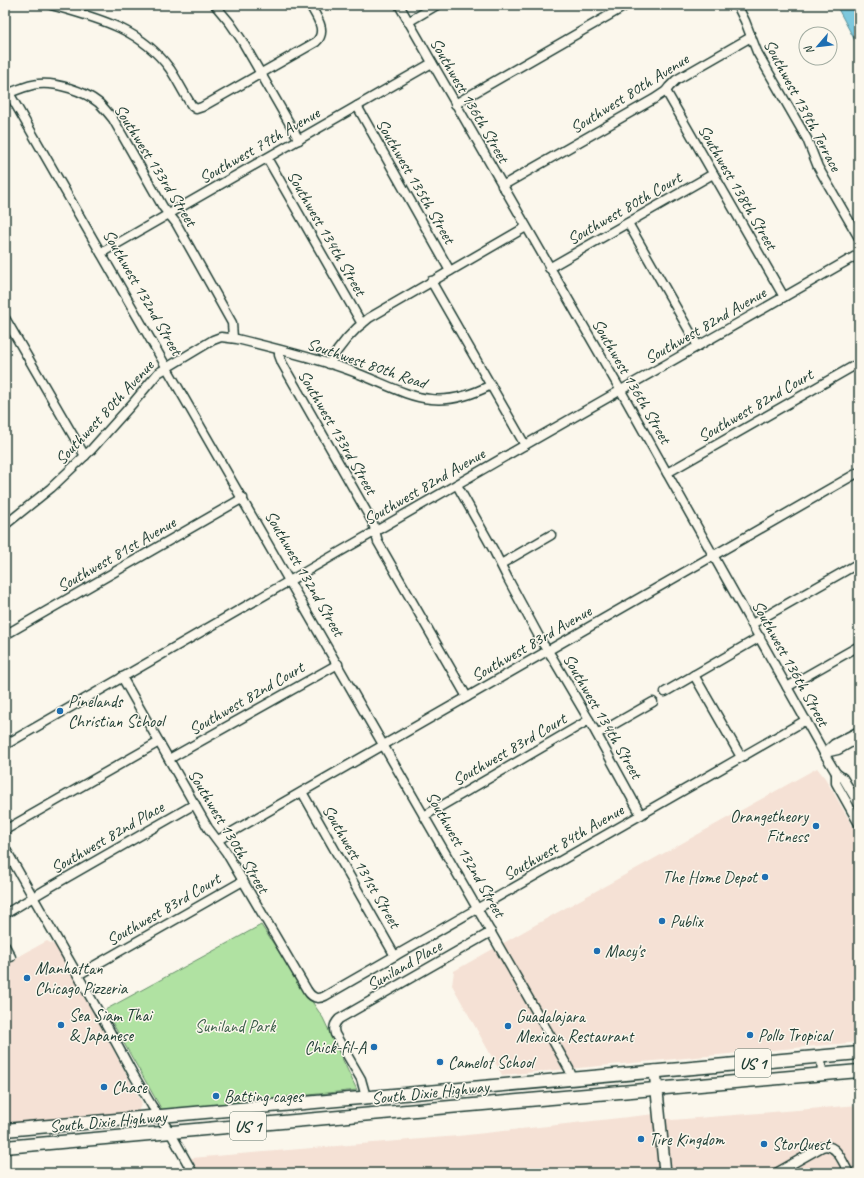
<svg xmlns="http://www.w3.org/2000/svg" width="864" height="1178" viewBox="0 0 864 1178" font-family="Caveat,sans-serif">
<style>
.built{fill:#f5e1d5}
.green{fill:#b0e2a2;stroke:#68906b}
.water{fill:#7dc8dd;stroke:#579099}
.lines{fill:none;stroke-linecap:round;stroke-linejoin:round}
.minor-casing{stroke:#1f3d34;stroke-width:11}
.major-casing{stroke:#1f3d34;stroke-width:14}
.highway-casing{stroke:#1f3d34;stroke-width:15}
.minor{stroke:#fbf7ec;stroke-width:8}
.major{stroke:#fbf7ec;stroke-width:11}
.highway{stroke:#fbf7ec;stroke-width:12}
.poi-dot{fill:#1f6fb2;stroke:#fbf7ec;stroke-width:1.5}
.labels{text-anchor:middle;stroke-width:3;stroke-linejoin:round;paint-order:stroke}
.shield{fill:#fbf7ec;stroke:#61756b;stroke-width:1}
.shield-label{font-size:16px;font-weight:bold;fill:#1f3d34}
.street-label{font-size:17px;fill:#1f3d34;stroke:#fbf7ec}
.poi-label{font-size:17px;fill:#1f3d34;stroke:#fbf7ec;text-anchor:start}
.park-label{font-size:17px;fill:#3c5e4a;stroke:#fbf7ec}
</style>
<rect width="100%" height="100%" fill="#fbf7ec"/>
<filter id="ink" filterUnits="userSpaceOnUse"><feTurbulence type="fractalNoise" baseFrequency=".025" numOctaves="2"/><feDisplacementMap in="SourceGraphic" scale="8" xChannelSelector="R" yChannelSelector="G"/><feConvolveMatrix kernelMatrix="1 2 1 2 8 2 1 2 1" color-interpolation-filters="sRGB"/></filter>
<g filter="url(#ink)">
<!-- built -->
<g class="built">
<path d="M817 768 825 778 859 837V1042L502 1075 452 985 454 971 551 916Z"/>
<path d="M47 941 56 946 84 995 142 1103 137 1113 5 1126V964Z"/>
<path d="M859 1105V1173H199L191 1158 458 1136 655 1114 672 1120Z"/>
</g>
<!-- green -->
<path class="green" d="M261 925 323 1018 357 1090 162 1110 105 1010Z"/>
<!-- water -->
<path class="water" d="M836 5H851L859 19V48Z"/>
<g class="lines">
<defs>
<g id="minor">
<path d="M51 5C97 18 140 28 170 69 178 81 184 94 192 106L196 109 202 107 316 42C328 31 316 16 310 5"/>
<path d="M215 5 230 23 241 39 299 140"/>
<path d="M399 5 621 391 824 753 836 773 843 778 859 805"/>
<path d="M737 5 745 21 757 52 807 139 818 167 859 238"/>
<path d="M408 22 437 5"/>
<path d="M5 86 548 1032 569 1069 573 1079"/>
<path d="M666 91 784 297"/>
<path d="M5 94C16 91 27 85 38 84 57 82 84 91 99 103 104 108 109 114 113 119L163 207 176 223 232 323 233 338"/>
<path d="M455 104 627 5"/>
<path d="M357 106 450 271"/>
<path d="M267 158 362 324"/>
<path d="M502 186 654 99 666 91 669 87 676 80 751 37"/>
<path d="M628 223 698 346"/>
<path d="M101 253 432 63"/>
<path d="M549 268 713 174"/>
<path d="M431 281 525 445"/>
<path d="M5 318 85 456"/>
<path d="M279 350V355L282 363 373 523 378 542 467 697"/>
<path d="M329 364C339 346 353 330 369 318L526 227"/>
<path d="M667 473 859 363"/>
<path d="M457 485 494 551 508 579 543 644 552 657 589 720 641 815"/>
<path d="M5 525 51 488 91 450 133 403 158 373 213 340 221 337 237 339C274 348 311 357 346 369 403 389 429 417 491 385"/>
<path d="M501 564 551 535"/>
<path d="M752 624 859 563"/>
<path d="M5 635 243 498"/>
<path d="M694 675 741 757"/>
<path d="M122 677 208 828 226 852 307 990C312 998 317 1000 325 996L806 720"/>
<path d="M787 687 859 646"/>
<path d="M665 692 760 637"/>
<path d="M597 734 653 702"/>
<path d="M5 745 525 445 859 254"/>
<path d="M824 753 834 744 859 731"/>
<path d="M825 753 838 750 859 738"/>
<path d="M169 759 338 664"/>
<path d="M836 773V783L859 824"/>
<path d="M302 792 395 956"/>
<path d="M424 816 589 720"/>
<path d="M5 830 159 742"/>
<path d="M218 840 859 472"/>
<path d="M5 848 108 1028 133 1074 152 1106 170 1132 193 1173"/>
<path d="M5 914 45 890 195 804"/>
<path d="M5 946 11 957"/>
<path d="M78 975 243 881"/>
<path d="M821 1057 822 1074"/>
<path d="M366 1097 361 1079 335 1034C333 1028 334 1024 339 1019L491 932"/>
<path d="M776 1173 822 1147C836 1142 843 1163 849 1173"/>
</g>
<path id="major" d="M655 1071 665 1173"/>
<g id="highway">
<path d="M5 1130 859 1053"/>
<path d="M5 1147C290 1122 574 1095 859 1071"/>
</g>
</defs>
<!-- minor casing -->
<use href="#minor" class="minor-casing"/>
<!-- major casing -->
<use href="#major" class="major-casing"/>
<!-- highway casing -->
<use href="#highway" class="highway-casing"/>
<!-- minor -->
<use href="#minor" class="minor"/>
<!-- major -->
<use href="#major" class="major"/>
<!-- highway -->
<use href="#highway" class="highway"/>
</g>
</g>
<!-- markers -->
<g class="poi-dot">
<circle cx="60" cy="711" r="4"/>
<circle cx="816" cy="826" r="4"/>
<circle cx="765" cy="877" r="4"/>
<circle cx="662" cy="921" r="4"/>
<circle cx="597" cy="951" r="4"/>
<circle cx="27" cy="978" r="4"/>
<circle cx="61" cy="1025" r="4"/>
<circle cx="508" cy="1026" r="4"/>
<circle cx="750" cy="1035" r="4"/>
<circle cx="374" cy="1047" r="4"/>
<circle cx="440" cy="1062" r="4"/>
<circle cx="104" cy="1087" r="4"/>
<circle cx="216" cy="1096" r="4"/>
<circle cx="641" cy="1139" r="4"/>
<circle cx="764" cy="1144" r="4"/>
</g>
<g class="labels">
<!-- shield labels -->
<g class="shield">
<rect x="735" y="1049" width="36" height="28" rx="3"/>
<rect x="230" y="1112" width="36" height="28" rx="3"/>
</g>
<g class="shield-label">
<text x="753" y="1069">US 1</text>
<text x="248" y="1132">US 1</text>
</g>
<!-- street labels -->
<g class="street-label">
<text transform="translate(629 93) rotate(-32)" y="6">Southwest 80th Avenue</text>
<text transform="translate(470 100) rotate(60)" y="6">Southwest 136th Street</text>
<text transform="translate(803 105) rotate(62)" y="6">Southwest 139th Terrace</text>
<text transform="translate(259 145) rotate(-30)" y="6">Southwest 79th Avenue</text>
<text transform="translate(156 165) rotate(58)" y="6">Southwest 133rd Street</text>
<text transform="translate(416 181) rotate(60)" y="6">Southwest 135th Street</text>
<text transform="translate(738 187) rotate(60)" y="6">Southwest 138th Street</text>
<text transform="translate(624 208) rotate(-30)" y="6">Southwest 80th Court</text>
<text transform="translate(327 233) rotate(60)" y="6">Southwest 134th Street</text>
<text transform="translate(143 292) rotate(60)" y="6">Southwest 132nd Street</text>
<text transform="translate(705 325) rotate(-30)" y="6">Southwest 82nd Avenue</text>
<text transform="translate(367 363) rotate(19)" y="6">Southwest 80th Road</text>
<text transform="translate(632 381) rotate(60)" y="6">Southwest 136th Street</text>
<text transform="translate(755 405) rotate(-30)" y="6">Southwest 82nd Court</text>
<text transform="translate(104 412) rotate(-47)" y="6">Southwest 80th Avenue</text>
<text transform="translate(338 432) rotate(60)" y="6">Southwest 133rd Street</text>
<text transform="translate(424 486) rotate(-30)" y="6">Southwest 82nd Avenue</text>
<text transform="translate(116 554) rotate(-30)" y="6">Southwest 81st Avenue</text>
<text transform="translate(305 573) rotate(60)" y="6">Southwest 132nd Street</text>
<text transform="translate(531 643) rotate(-30)" y="6">Southwest 83rd Avenue</text>
<text transform="translate(791 663) rotate(61)" y="6">Southwest 136th Street</text>
<text transform="translate(246 698) rotate(-30)" y="6">Southwest 82nd Court</text>
<text transform="translate(603 716) rotate(60)" y="6">Southwest 134th Street</text>
<text transform="translate(509 749) rotate(-30)" y="6">Southwest 83rd Court</text>
<text transform="translate(229 831) rotate(59)" y="6">Southwest 130th Street</text>
<text transform="translate(107 837) rotate(-30)" y="6">Southwest 82nd Place</text>
<text transform="translate(563 842) rotate(-30)" y="6">Southwest 84th Avenue</text>
<text transform="translate(466 854) rotate(60)" y="6">Southwest 132nd Street</text>
<text transform="translate(362 866) rotate(60)" y="6">Southwest 131st Street</text>
<text transform="translate(163 909) rotate(-30)" y="6">Southwest 83rd Court</text>
<text transform="translate(404 965) rotate(-30)" y="6">Suniland Place</text>
<text transform="translate(430 1092) rotate(-6)" y="6">South Dixie Highway</text>
<text transform="translate(108 1121) rotate(-5)" y="6">South Dixie Highway</text>
</g>
<!-- poi labels -->
<g class="poi-label">
<text x="68" y="707">Pinelands<tspan x="68" dy="20">Christian School</tspan></text>
<text x="808" y="822" text-anchor="end">Orangetheory<tspan x="808" dy="20">Fitness</tspan></text>
<text x="757" y="883" text-anchor="end">The Home Depot</text>
<text x="670" y="927">Publix</text>
<text x="605" y="957">Macy's</text>
<text x="35" y="974">Manhattan<tspan x="35" dy="20">Chicago Pizzeria</tspan></text>
<text x="69" y="1021">Sea Siam Thai<tspan x="69" dy="20">&amp; Japanese</tspan></text>
<text x="516" y="1022">Guadalajara<tspan x="516" dy="20">Mexican Restaurant</tspan></text>
<text x="758" y="1041">Pollo Tropical</text>
<text x="366" y="1053" text-anchor="end">Chick-fil-A</text>
<text x="448" y="1068">Camelot School</text>
<text x="112" y="1093">Chase</text>
<text x="224" y="1102">Batting cages</text>
<text x="649" y="1145">Tire Kingdom</text>
<text x="772" y="1150">StorQuest</text>
</g>
<!-- park labels -->
<g class="park-label">
<text x="235" y="1032">Suniland Park</text>
</g>
</g>
<!-- margin -->
<rect width="864" height="1178" fill="none" stroke="#fbf7ec" stroke-width="20"/>
<rect x="10" y="10" width="844" height="1158" fill="none" stroke="#1f3d34" stroke-width="1.5" filter="url(#ink)"/>
<!-- north arrow -->
<g transform="translate(818 46) rotate(242)"><circle r="19" fill="#fbf7ec" stroke="#a3ada2"/>
<path d="M0-3L7 15L0 10L-7 15Z" fill="#1f6fb2"/>
<text y="-6" font-size="11" font-weight="bold" text-anchor="middle" fill="#1f3d34">N</text>
</g>
</svg>
